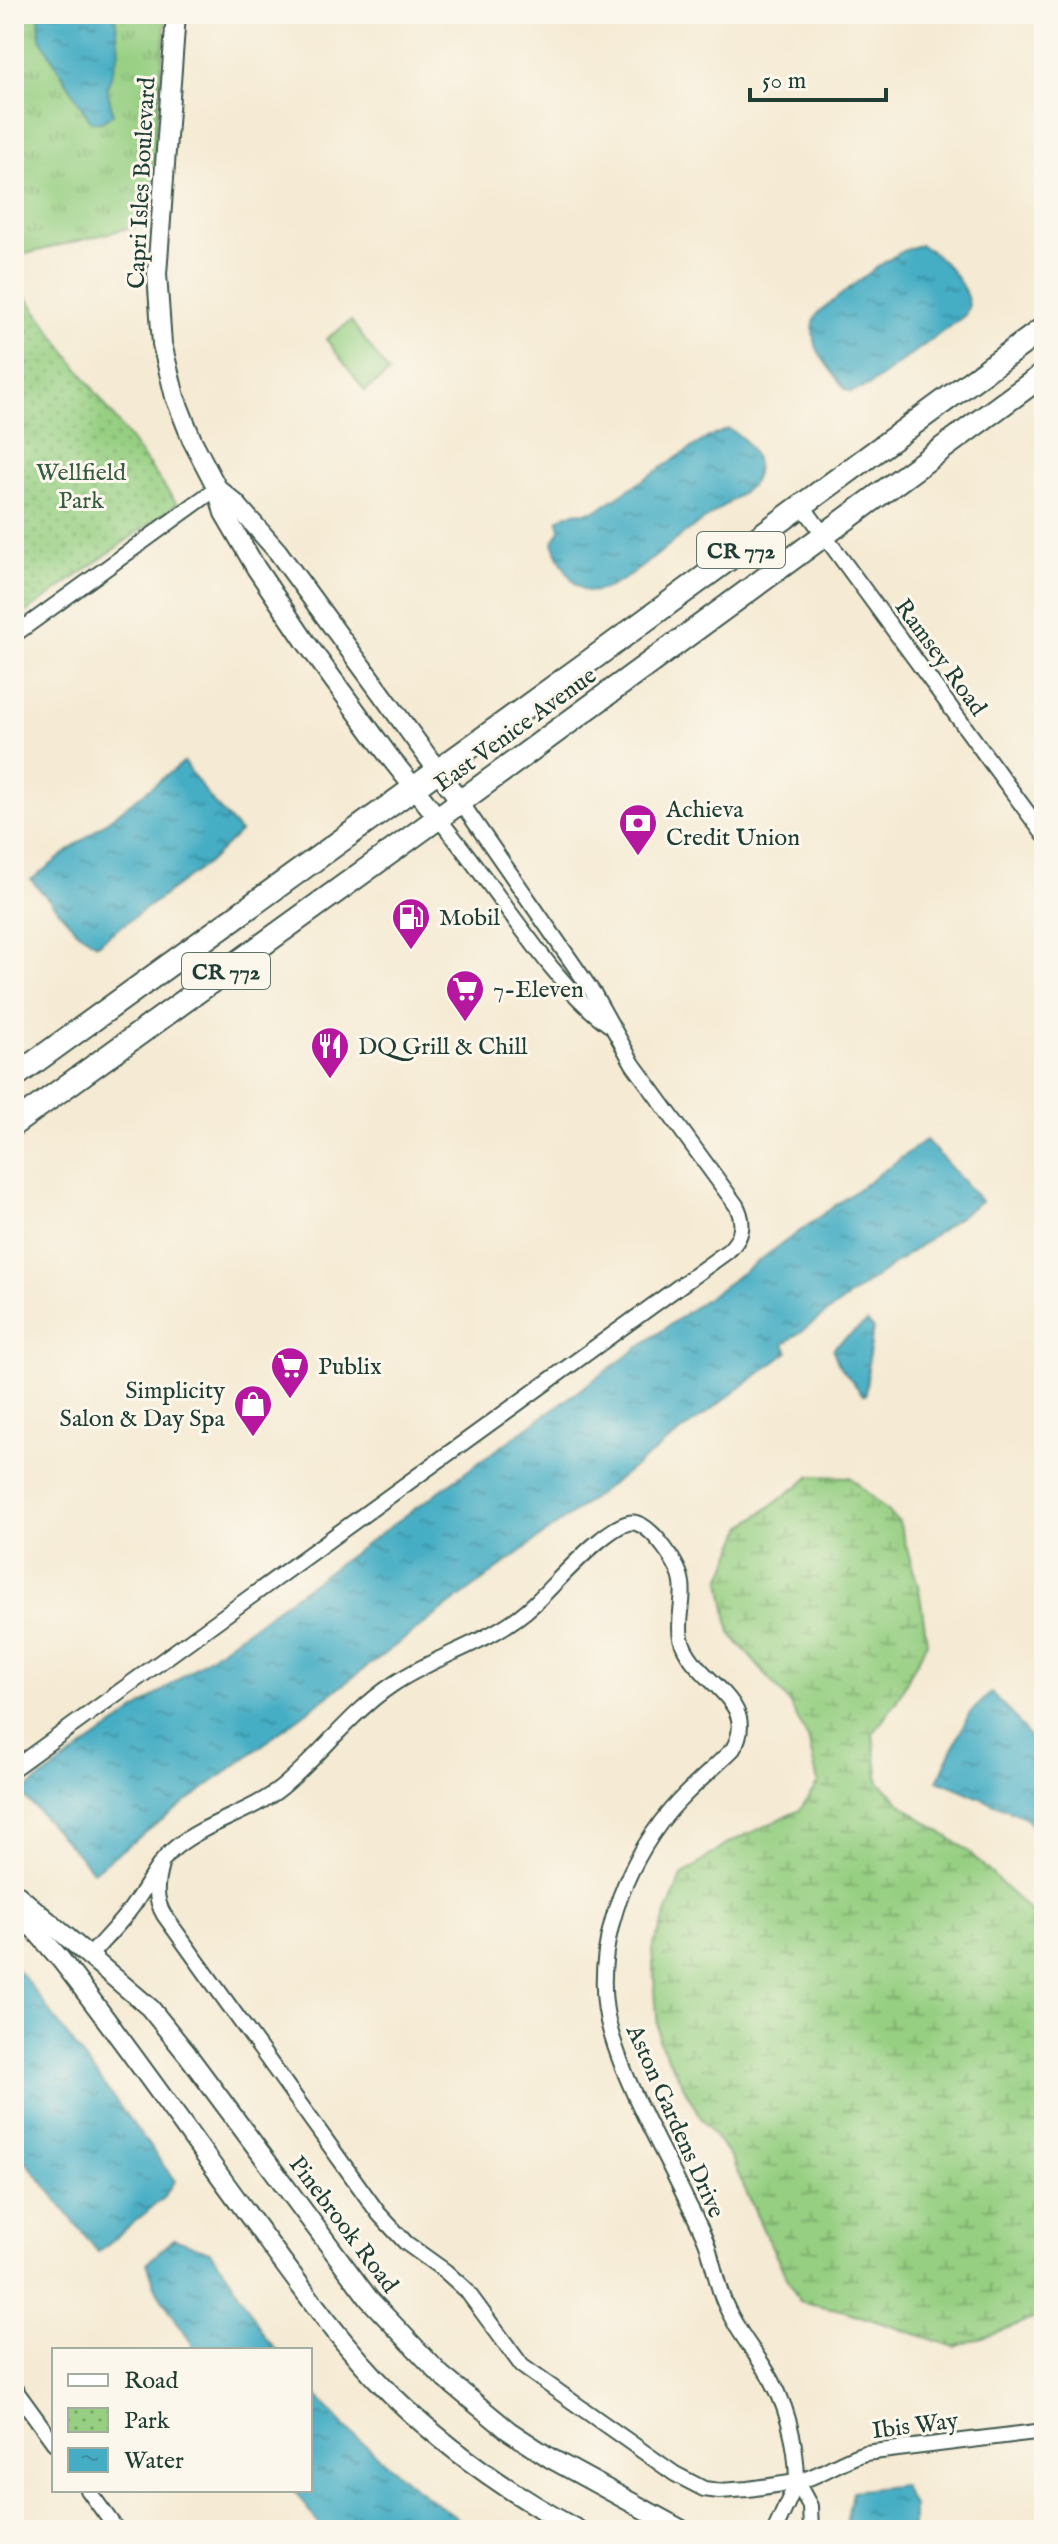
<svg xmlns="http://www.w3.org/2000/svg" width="1058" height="2544" viewBox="0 0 1058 2544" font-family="'IM FELL English',serif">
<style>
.grass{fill:url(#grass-tufts);stroke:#5a865b;stroke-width:2}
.wetland{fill:url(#wetland-marsh);stroke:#5a865b;stroke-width:2}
.park{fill:url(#park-dots);stroke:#5a865b;stroke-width:2}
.pitch{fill:#96cf82;stroke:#5a865b;stroke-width:2}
.water{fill:url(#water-ripples);stroke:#32757c;stroke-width:2}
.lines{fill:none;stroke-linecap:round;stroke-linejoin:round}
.minor-casing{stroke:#3f574c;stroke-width:18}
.tertiary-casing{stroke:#3f574c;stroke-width:22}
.primary-casing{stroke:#3f574c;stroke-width:26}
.minor{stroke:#fff;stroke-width:14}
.tertiary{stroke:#fff;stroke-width:18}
.primary{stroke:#fff;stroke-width:22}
.labels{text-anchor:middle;stroke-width:6;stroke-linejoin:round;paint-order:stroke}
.shield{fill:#fbf7ec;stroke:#61756b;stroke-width:2}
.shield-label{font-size:22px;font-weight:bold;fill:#1f3d34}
.street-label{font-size:24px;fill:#1f3d34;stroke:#fbf7ec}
.park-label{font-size:24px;fill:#375a44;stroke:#fbf7ec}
.poi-label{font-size:24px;fill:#1f3d34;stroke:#fbf7ec;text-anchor:start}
</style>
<defs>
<pattern id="grass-tufts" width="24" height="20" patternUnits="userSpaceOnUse" patternTransform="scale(2)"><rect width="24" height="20" fill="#96cf82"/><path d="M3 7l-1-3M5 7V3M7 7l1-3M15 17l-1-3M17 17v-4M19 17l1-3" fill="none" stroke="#7aa96b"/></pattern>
<pattern id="wetland-marsh" width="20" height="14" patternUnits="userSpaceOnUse" patternTransform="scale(2)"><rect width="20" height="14" fill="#96cf82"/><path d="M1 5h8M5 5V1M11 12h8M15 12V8" fill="none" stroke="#7aa96b"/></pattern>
<pattern id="park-dots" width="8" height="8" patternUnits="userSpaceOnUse" patternTransform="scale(2)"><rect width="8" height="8" fill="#96cf82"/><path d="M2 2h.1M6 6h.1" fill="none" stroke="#7aa96b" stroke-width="1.8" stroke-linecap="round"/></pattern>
<pattern id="water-ripples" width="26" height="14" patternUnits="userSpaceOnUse" patternTransform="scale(2)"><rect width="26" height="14" fill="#44adc4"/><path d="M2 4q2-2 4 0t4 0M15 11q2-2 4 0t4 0" fill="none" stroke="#388ea0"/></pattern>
</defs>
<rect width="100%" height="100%" fill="#fbf7ec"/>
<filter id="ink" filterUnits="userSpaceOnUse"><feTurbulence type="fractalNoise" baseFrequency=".0125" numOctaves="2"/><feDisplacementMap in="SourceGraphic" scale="16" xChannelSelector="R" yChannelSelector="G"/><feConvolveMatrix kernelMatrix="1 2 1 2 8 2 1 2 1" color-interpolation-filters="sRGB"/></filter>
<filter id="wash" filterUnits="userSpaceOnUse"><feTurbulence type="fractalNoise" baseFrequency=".006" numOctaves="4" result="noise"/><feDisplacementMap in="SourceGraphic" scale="32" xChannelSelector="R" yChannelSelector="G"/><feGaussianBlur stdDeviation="1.8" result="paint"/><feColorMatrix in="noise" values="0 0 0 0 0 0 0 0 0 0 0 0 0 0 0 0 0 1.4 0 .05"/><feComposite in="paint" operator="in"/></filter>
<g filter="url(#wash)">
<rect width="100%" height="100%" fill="#f5ead3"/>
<!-- grass -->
<path class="grass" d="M14 14H166L149 223 14 257Z"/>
<!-- wetland -->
<path class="wetland" d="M811 1476 850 1477 899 1522 919 1589 927 1642 896 1702 873 1734 879 1782 905 1807 967 1850 1044 1925V2312L1033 2319 955 2347 845 2311 799 2301 766 2236 731 2158 699 2115 659 2041 652 1950 681 1877 726 1844 800 1810 818 1783 808 1738 788 1701 730 1633 721 1580 743 1527Z"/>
<!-- park -->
<path class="park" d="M14 280 177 504 14 621Z"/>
<!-- pitch -->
<path class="pitch" d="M351 321 389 373 365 391 326 339Z"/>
<!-- water -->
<g class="water">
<path d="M39 14H115L119 52 107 88 113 114 102 122H91L40 38Z"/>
<path d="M920 245C941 255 965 282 969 305L965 315 867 387 851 392 845 389C829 367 802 341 818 313 843 294 891 251 920 245Z"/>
<path d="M728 429C749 438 765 465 751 485 729 504 704 519 681 536 662 550 612 597 587 591 572 587 557 556 553 542L560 530 558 520C567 510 584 514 597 510L707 438Z"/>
<path d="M184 762 212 801 240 832 208 863 97 944 78 932 31 880Z"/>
<path d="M926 1140 981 1201 784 1344 788 1352 98 1868 93 1871 21 1793Z"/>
<path d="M867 1322 873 1328 869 1355 866 1395H863L838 1363 833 1350 835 1346Z"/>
<path d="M991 1693 1015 1717 1044 1760V1840L1025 1817 938 1780 969 1714Z"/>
<path d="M14 1967 24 1977 175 2181 162 2199 98 2252 14 2146Z"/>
<path d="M174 2239 210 2252 231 2280 267 2340 276 2350H196L157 2291 147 2263Z"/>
<path d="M310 2388 347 2429 409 2483 473 2530H323L294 2490H310Z"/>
<path d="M902 2485 913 2506V2530H845L852 2491Z"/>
</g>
</g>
<g filter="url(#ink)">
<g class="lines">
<defs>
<g id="minor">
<path d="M802 505 1044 835"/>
<path d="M14 635 217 488"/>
<path d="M438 818C478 866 512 918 551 967 569 988 585 1008 608 1024"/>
<path d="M14 1768 728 1251C743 1237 745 1222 736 1205L633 1064 594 994 460 801"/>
<path d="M89 1957C102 1941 117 1927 129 1911 145 1891 156 1863 176 1847 207 1822 250 1813 281 1788 320 1756 350 1713 392 1685 437 1654 494 1642 534 1604 553 1587 613 1516 636 1523 654 1528 680 1566 682 1583 685 1601 677 1620 681 1638 691 1681 762 1699 733 1749 709 1773 681 1795 661 1822 618 1880 590 1962 611 2033 627 2088 658 2141 683 2193 691 2210 702 2229 708 2247 715 2271 719 2295 731 2316 740 2334 753 2350 764 2367 786 2400 797 2442 797 2482L748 2489 719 2491 704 2489 675 2474 522 2366 466 2290 445 2271 406 2243 379 2214 164 1915C154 1898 156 1883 161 1865"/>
<path d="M14 2388 54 2443"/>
<path d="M797 2482C821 2476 840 2460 865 2453L1044 2431"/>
<path d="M797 2482 810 2506 811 2530"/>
<path d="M88 2490 117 2530"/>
<path d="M775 2530 797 2482"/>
</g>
<g id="tertiary">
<path d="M176 14 157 274 162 344 175 397 192 440 217 488 224 513 256 568 305 641 388 755 438 818"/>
<path d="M217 488 236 504 278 552 460 801"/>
<path d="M14 1892 150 2008 187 2054 369 2299 441 2375 509 2431 550 2458 682 2530"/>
<path d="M14 1912 36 1931 61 1960C127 2045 188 2133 252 2220 296 2280 339 2342 392 2395 447 2449 511 2494 578 2530"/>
</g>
<g id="primary">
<path d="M14 1077 591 660 1044 328"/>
<path d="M14 1124 438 818 1044 374"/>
</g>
</defs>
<!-- minor casing -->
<use href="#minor" class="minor-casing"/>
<!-- tertiary casing -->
<use href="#tertiary" class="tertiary-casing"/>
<!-- primary casing -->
<use href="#primary" class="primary-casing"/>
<!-- minor -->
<use href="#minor" class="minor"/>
<!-- tertiary -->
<use href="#tertiary" class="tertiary"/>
<!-- primary -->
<use href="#primary" class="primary"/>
</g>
</g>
<!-- icons -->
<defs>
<symbol id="bank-pin" viewBox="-11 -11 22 30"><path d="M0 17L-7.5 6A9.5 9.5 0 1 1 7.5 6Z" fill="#b5179e" stroke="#fbf7ec"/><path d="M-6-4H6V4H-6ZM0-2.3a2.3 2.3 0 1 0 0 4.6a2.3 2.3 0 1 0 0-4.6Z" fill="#fff"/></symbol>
<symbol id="fuel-pin" viewBox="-11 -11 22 30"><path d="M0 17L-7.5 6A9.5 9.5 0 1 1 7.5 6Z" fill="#b5179e" stroke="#fbf7ec"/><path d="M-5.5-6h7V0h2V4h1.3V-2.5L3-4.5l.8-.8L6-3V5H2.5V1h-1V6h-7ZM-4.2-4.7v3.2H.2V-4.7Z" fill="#fff"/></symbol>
<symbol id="supermarket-pin" viewBox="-11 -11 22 30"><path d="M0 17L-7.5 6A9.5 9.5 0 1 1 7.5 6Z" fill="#b5179e" stroke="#fbf7ec"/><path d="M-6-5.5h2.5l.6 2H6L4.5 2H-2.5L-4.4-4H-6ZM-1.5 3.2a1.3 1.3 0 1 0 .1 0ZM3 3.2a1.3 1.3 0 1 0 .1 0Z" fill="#fff"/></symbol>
<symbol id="restaurant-pin" viewBox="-11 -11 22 30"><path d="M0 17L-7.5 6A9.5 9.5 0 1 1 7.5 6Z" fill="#b5179e" stroke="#fbf7ec"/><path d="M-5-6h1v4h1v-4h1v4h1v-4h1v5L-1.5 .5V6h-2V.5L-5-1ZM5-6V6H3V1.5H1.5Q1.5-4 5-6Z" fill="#fff"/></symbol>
<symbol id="shop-pin" viewBox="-11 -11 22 30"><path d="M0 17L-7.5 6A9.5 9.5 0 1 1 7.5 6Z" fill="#b5179e" stroke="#fbf7ec"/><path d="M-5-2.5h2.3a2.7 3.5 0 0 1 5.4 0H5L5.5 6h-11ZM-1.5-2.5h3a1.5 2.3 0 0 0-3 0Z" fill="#fff"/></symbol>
</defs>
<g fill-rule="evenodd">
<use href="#bank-pin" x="616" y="801" width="44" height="60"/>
<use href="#fuel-pin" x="389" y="895" width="44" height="60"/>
<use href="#supermarket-pin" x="443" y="967" width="44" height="60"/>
<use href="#restaurant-pin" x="308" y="1024" width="44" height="60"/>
<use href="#supermarket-pin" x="268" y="1344" width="44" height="60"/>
<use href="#shop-pin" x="231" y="1382" width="44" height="60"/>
</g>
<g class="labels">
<!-- shield labels -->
<g class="shield">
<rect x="697" y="532" width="88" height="36" rx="6"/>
<rect x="182" y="953" width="88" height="36" rx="6"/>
</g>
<g class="shield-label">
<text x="741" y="558">CR 772</text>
<text x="226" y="979">CR 772</text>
</g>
<!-- street labels -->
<g class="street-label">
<text transform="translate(141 183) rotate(-87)" y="8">Capri Isles Boulevard</text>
<text transform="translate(941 657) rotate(54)" y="8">Ramsey Road</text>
<text transform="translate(515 729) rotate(-36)" y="8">East Venice Avenue</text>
<text transform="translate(676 2121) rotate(66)" y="8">Aston Gardens Drive</text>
<text transform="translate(344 2224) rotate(53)" y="8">Pinebrook Road</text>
<text transform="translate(915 2425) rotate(-7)" y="8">Ibis Way</text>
</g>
<!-- park labels -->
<g class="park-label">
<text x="81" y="480">Wellfield<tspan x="81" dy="28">Park</tspan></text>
</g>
<!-- poi labels -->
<g class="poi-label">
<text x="666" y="817">Achieva<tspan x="666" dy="28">Credit Union</tspan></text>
<text x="439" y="925">Mobil</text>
<text x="493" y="997">7-Eleven</text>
<text x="358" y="1054">DQ Grill &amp; Chill</text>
<text x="318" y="1374">Publix</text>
<text x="225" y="1398" text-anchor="end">Simplicity<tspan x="225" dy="28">Salon &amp; Day Spa</tspan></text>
</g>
</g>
<!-- margin -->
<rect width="1058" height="2544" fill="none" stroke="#fbf7ec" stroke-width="48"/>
<!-- legend -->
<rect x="52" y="2348" width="260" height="144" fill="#fbf7ec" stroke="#a3ada2" stroke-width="2"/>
<rect x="68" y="2374" width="40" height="12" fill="#ffffff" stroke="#a3ada2" stroke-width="2"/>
<text x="124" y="2388" font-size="24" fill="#1f3d34">Road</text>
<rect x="68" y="2408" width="40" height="24" fill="url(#park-dots)" stroke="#a3ada2" stroke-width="2"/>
<text x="124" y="2428" font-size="24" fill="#1f3d34">Park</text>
<rect x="68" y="2448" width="40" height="24" fill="url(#water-ripples)" stroke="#a3ada2" stroke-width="2"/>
<text x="124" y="2468" font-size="24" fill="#1f3d34">Water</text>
<!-- scale -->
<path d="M750 88v12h136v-12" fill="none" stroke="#1f3d34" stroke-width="4"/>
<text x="762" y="88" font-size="24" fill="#1f3d34" stroke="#fbf7ec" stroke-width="6" paint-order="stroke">50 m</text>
</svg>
